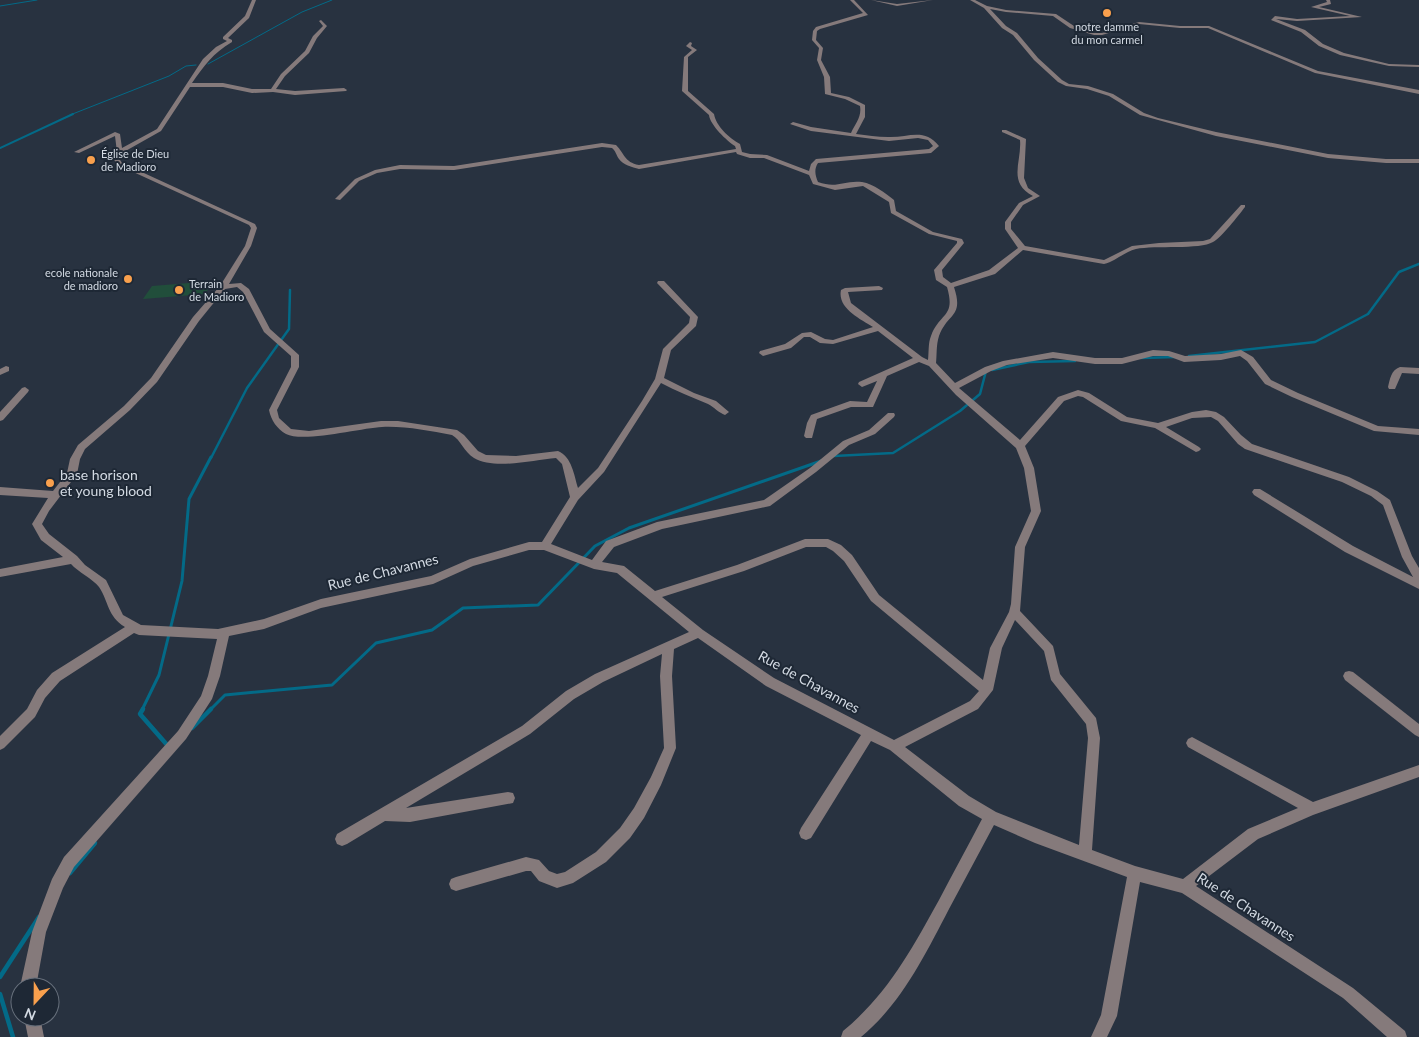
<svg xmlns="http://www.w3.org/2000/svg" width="1419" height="1037" viewBox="0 0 1419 1037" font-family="Lato,sans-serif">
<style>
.green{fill:#214e3b}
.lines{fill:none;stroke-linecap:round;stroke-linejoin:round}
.stream-far4{stroke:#036a87;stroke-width:1}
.stream-far3{stroke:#036a87;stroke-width:2}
.stream-far2{stroke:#036a87;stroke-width:2.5}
.stream-far1{stroke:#036a87;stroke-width:3}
.stream{stroke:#036a87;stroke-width:4.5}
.street{fill:#857a7b;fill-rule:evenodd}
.poi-dot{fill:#f9a04d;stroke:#1e2835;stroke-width:2}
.labels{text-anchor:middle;stroke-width:4;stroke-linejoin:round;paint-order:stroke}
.far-poi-label{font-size:11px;fill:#d3dae3;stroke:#1e2835;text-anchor:start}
.poi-label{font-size:14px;fill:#d3dae3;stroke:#1e2835;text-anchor:start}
.street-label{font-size:14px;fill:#d3dae3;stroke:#1e2835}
</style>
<rect width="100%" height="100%" fill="#283240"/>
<!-- green -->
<path class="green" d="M214 281 205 294 143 299 152 286Z"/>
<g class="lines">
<!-- stream-far4 -->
<g class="stream-far4">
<path d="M0 6 37 0"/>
<path d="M208 64 302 12 332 0"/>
<path d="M70 115 169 76 186 66 196 65"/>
</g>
<!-- stream-far3 -->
<path class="stream-far3" d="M0 148 73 114"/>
<!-- stream-far2 -->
<g class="stream-far2">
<path d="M1189 356 1315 342 1368 314 1399 272 1419 264"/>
<path d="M1141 358 1175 357"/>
<path d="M992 370 1029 362 1075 361"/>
<path d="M834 456 893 453 960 411 980 394 986 371"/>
<path d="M211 458 247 388 289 329 290 290"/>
</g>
<!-- stream-far1 -->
<g class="stream-far1">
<path d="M142 710 159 675 182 581 189 499 211 457"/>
<path d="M210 710 225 695 332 685 376 643 432 630 463 608 538 605 595 546 629 528 821 461"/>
</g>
<!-- stream -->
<g class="stream">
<path d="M143 709 140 714 168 746"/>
<path d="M192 728 211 709"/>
<path d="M70 873 95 843"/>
<path d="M0 977 39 917"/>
<path d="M0 994 13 1037"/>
</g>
<!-- street -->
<g class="street">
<path d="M252 0H256L249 18 228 38 232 40V42C213 53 204 66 192 83H223L252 89H271L281 74 305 51 313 36 323 26 319 21 321 20 327 26 317 38 309 53 285 76 276 89 295 91 344 88 347 90 346 91 295 95 273 92 252 93 223 87H190L161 131 122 153 118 157 122 163 255 224 257 228 251 246 229 284 241 283 249 289 270 329 299 355V367L277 410 279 418 291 429 309 431 381 421H398L457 430 464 435 478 451 486 455 516 456 558 451C572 457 574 475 578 488L598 468 642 401 655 379 663 349 689 323 690 317 657 283 658 281H664L698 317 696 326 671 350 664 378 694 393 716 401 729 412 725 415C719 413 714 407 708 404 692 397 676 391 661 383L604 472 578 500 551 544 592 560 606 541 657 522 764 500 810 468 843 441 869 430 888 413H894L895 415 894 417 875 434 849 445 816 472 770 506 662 529 614 547 602 562 624 566 655 591 737 565 805 539H828L841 545 852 555 879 595 983 680 990 648 1009 612 1011 604 1015 547 1031 511 1024 468 1016 448 956 395 929 366 919 362 887 376 873 407H851L817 419 812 438H806L804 436 807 423 811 415 850 401 867 402 877 381 862 387 858 384 859 382 913 358 878 331 833 344 820 343 810 337H804L791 348 763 356 759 353 760 351 785 344 802 333 811 332 825 339 833 340 873 327C860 319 837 308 841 290L845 288 879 286 883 288 882 290 848 292 851 303 922 357 928 360C929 352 928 343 931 336 940 312 956 318 947 287L936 280 934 270 957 243V241L929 234 891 213 889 202 863 186 835 190 813 184 809 175 764 158H750L737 154 736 152 639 169C632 167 623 165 619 159 616 155 616 151 612 148L602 147 454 170 400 169 377 173 359 181 340 200 335 199 355 179 375 170 400 165 454 166 602 143 616 145C625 154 624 162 639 165L736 149 735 146C727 141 710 125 709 115L682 91 684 57 692 50 686 46 690 42 692 43 691 46 697 50 688 57V91L714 114C716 126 729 138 740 144L742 152 750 154 767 155 809 171 811 164 816 159 929 149 933 146 928 140 918 138 889 141 811 131 790 124 793 122 811 127 851 133C855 124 862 117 860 106L845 99 825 94 824 77 817 60 819 48 812 40 813 31 816 27 863 13 850 0H854L868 15 820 29 817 31 816 40 823 48 821 60 830 77 831 93 849 97 865 105V117L856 134C867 135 877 137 888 137 908 138 924 127 939 146L931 153 818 163C814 169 815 175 818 182 837 189 844 180 862 182 874 184 885 193 894 200L896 211 933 232 962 239 964 243 942 270 943 277 951 283 989 270 1018 248 1005 229V222L1019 203 1033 196C1007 182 1022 162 1020 140L1002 132V130H1006L1026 139 1024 178 1028 188 1040 196 1023 205 1011 222V229L1025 246 1104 260 1132 246 1159 243 1203 241 1210 239 1241 205H1245V207C1238 216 1222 237 1213 242 1200 250 1155 245 1136 249 1124 252 1116 261 1104 264L1023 250 995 274 954 287C964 318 948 312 939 336 936 345 937 355 936 363L955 383 985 367 1003 361 1053 352 1095 358H1122L1153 350 1169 351 1185 356 1221 354 1241 350 1253 357 1271 380 1298 393 1378 426 1419 429V435L1374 431 1292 397 1265 384 1247 361 1240 356 1221 360 1184 362 1168 356H1153L1122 364H1095L1053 358 1007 365 991 371 959 388 1020 440 1058 397 1078 390 1089 393 1127 417 1158 423 1192 412 1206 410 1216 412 1224 417 1241 435 1252 444 1349 477 1377 491 1390 500 1412 556 1419 568V589L1345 552 1254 495 1252 492 1254 489H1260L1353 546 1413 577 1402 557 1383 505 1371 496 1342 482 1245 449 1238 444 1218 421 1211 417 1192 418 1166 427 1199 447 1201 449 1199 451 1196 452 1155 428 1121 421 1083 397 1078 396 1064 401 1025 446 1034 468 1041 511 1025 547 1020 611 1053 646 1060 674 1096 718 1100 738 1092 850 1135 866 1183 879 1248 829 1298 808 1188 747 1186 743 1188 739 1192 737 1313 802 1419 765V777L1313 815 1258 839 1196 886 1353 988 1405 1031 1407 1037H1387L1343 998 1182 893 1140 882 1117 1016 1107 1037H1091L1101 1015 1127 877 1035 843 994 825C979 853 964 881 949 909 925 955 902 1003 861 1037H841L843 1031C887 995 912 949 939 900 953 873 968 846 982 819L959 806 890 750 871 741 811 838 806 840 801 838 799 833 801 828 861 735 766 686 698 638 674 649 672 676 676 748 661 785 644 818 630 838 606 862 573 883 557 888 539 881 531 871H526L456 891 451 889 449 884 451 879 456 877 526 857 539 860 549 871 557 874 565 872 596 852 620 828 634 808 651 777 664 748 660 676 662 654 603 682 574 699 530 734 406 808 508 792 513 793 515 798 513 803 410 822 385 821 347 844 342 846 337 844 335 839 337 834 522 726 566 691 595 674 689 632 617 573 594 569 544 550H529L473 566 433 584 321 608 264 629 229 636 220 676 212 699 186 739 74 867 63 888 46 932 36 987H20L32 932 52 879 64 857 178 731 201 696 208 676 217 639 139 635 134 633 60 681 45 698 35 717 4 748 0 750V736L27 709 37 690 52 673 125 627C107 616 109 602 99 587 93 579 78 572 71 564L0 577V569L63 557 41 540 32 524 48 498 0 495V487L53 491 67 473 70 459 78 445 124 406 151 378 193 317 220 286 245 246 251 228 249 225 118 165 112 157 117 152 115 136 79 153 74 152 115 132 120 134 122 148 157 129 203 59 216 47 227 41 223 39V37L245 16ZM237 287 243 292 264 332 291 356V367L269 410C271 420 277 429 286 434 303 443 361 428 382 427 406 426 429 431 452 435 461 440 464 452 474 458 494 470 533 460 556 458L562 464 570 497 542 542H529L470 559 431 576 321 599 264 619 218 629 141 625 123 615 106 580 85 565 77 556 49 534 42 524 49 511 77 474 80 459 85 449 130 410 157 382 199 321 225 289ZM806 547H826L833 551 844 561 871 601 979 691 970 701 894 740 774 678 703 630 662 597 744 571ZM1015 620 1044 651 1051 680 1086 724 1088 738 1079 845 996 812 969 796 905 747 978 709 993 690 1002 648Z"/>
<path d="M871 0 897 4 933 0 897 6Z"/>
<path d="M970 0H975L987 6 1006 10 1056 14 1074 26 1094 33H1102L1139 22 1180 26H1209L1318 71 1419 90V94L1315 73 1208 28H1180L1139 24 1102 35H1094L1070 28 1053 16 1006 12 990 9 1006 26 1017 33 1038 58 1062 80 1069 84 1088 86 1113 94 1144 113 1158 118 1216 132 1328 154 1386 159H1419V163H1386L1328 158 1216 136 1140 115 1109 96 1087 89 1066 86 1058 82 1034 60 1013 35 1002 28 984 8Z"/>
<path d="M1326 0H1330L1331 4 1319 7 1362 17 1297 21 1276 19 1305 30 1323 44 1344 53 1389 64 1419 65V67L1389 66 1340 55 1319 46 1301 32 1271 20 1275 16 1297 19 1350 16 1311 7 1327 2Z"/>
<path d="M6 366 9 367V371L0 375V369Z"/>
<path d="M1400 367 1419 368V374L1402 373 1395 389H1389L1388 387C1390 379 1391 370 1400 367Z"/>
<path d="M25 387 29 390 28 392 3 420 0 421V412L22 388Z"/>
<path d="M1349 671 1353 672 1419 724V737L1415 735 1345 680 1343 676 1345 672Z"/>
<path d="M24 1017H40L44 1037H28Z"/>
</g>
</g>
<!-- markers -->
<g class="poi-dot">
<circle cx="1107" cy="13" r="5"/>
<circle cx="91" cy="160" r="5"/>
<circle cx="128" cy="279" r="5"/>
<circle cx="179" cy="290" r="5"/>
<circle cx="50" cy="483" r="5"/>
</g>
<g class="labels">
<!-- far-poi labels -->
<g class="far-poi-label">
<text x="1107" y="31" text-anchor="middle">notre damme<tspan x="1107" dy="13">du mon carmel</tspan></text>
<text x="101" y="158">Église de Dieu<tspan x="101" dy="13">de Madioro</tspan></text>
<text x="118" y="277" text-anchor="end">ecole nationale<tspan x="118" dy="13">de madioro</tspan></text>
<text x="189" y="288">Terrain<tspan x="189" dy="13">de Madioro</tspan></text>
</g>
<!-- poi labels -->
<g class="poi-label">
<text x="60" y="480">base horison<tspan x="60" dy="16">et young blood</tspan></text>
</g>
<!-- street labels -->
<g class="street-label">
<text transform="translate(383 572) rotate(-14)" y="5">Rue de Chavannes</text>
<text transform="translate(809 682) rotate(29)" y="5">Rue de Chavannes</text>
<text transform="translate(1246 907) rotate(33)" y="5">Rue de Chavannes</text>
</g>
</g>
<!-- north arrow -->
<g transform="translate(35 1002) rotate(202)"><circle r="24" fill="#1e2835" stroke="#666f7b"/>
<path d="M0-4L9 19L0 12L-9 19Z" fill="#f9a04d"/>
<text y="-8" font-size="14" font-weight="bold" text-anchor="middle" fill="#d3dae3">N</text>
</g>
</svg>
